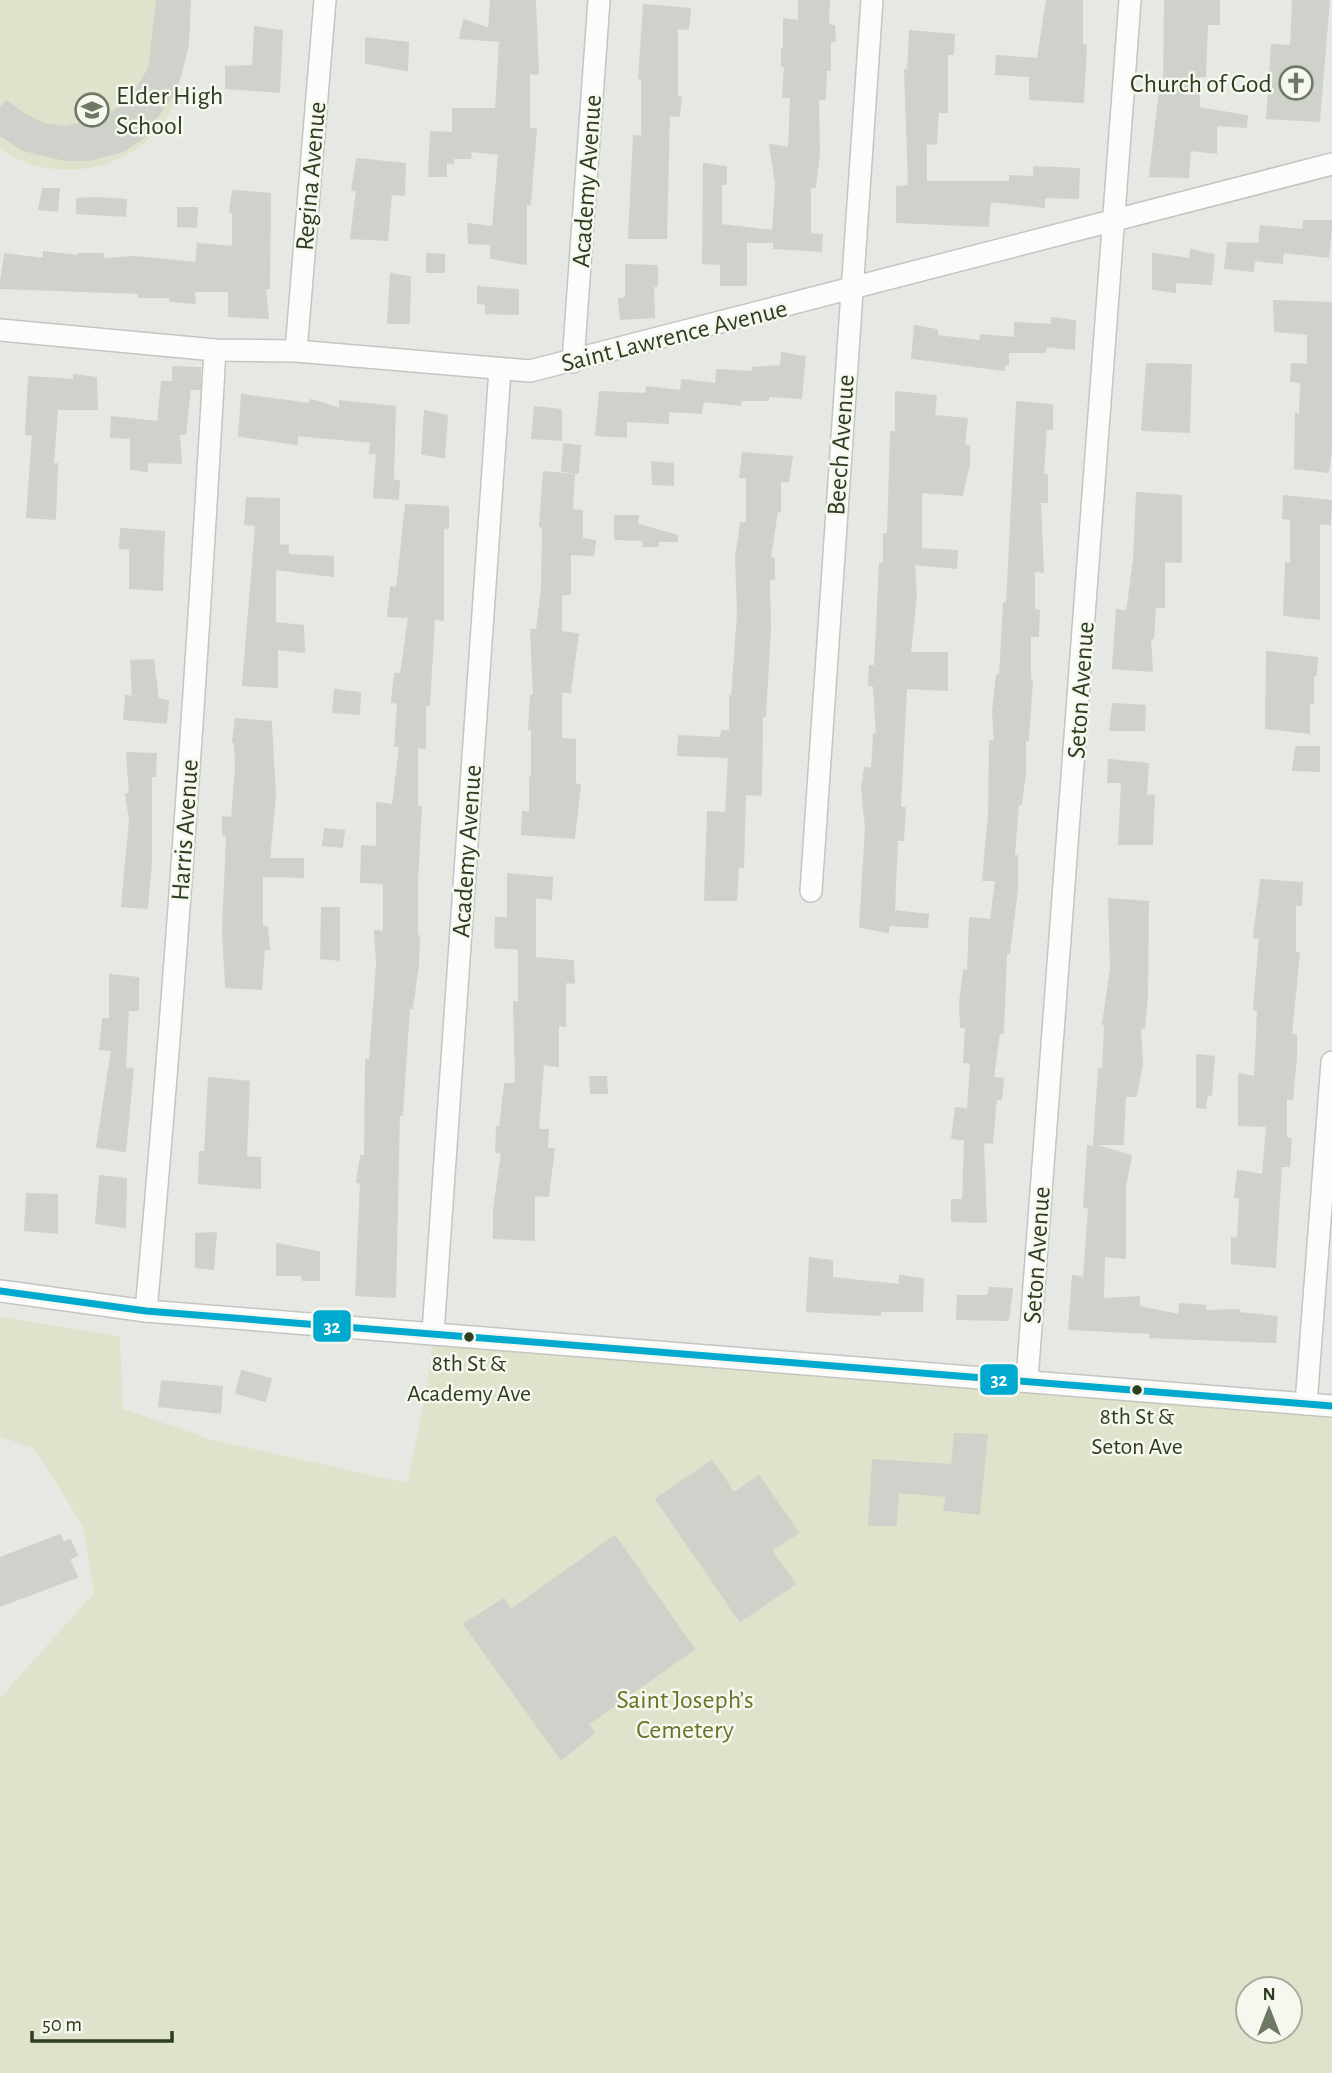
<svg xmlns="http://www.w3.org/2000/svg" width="1332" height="2073" viewBox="0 0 1332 2073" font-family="'Alegreya Sans',sans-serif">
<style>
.green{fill:#e0e3cb;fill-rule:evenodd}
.building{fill:#cfd2cb;stroke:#cfd2cb;stroke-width:2}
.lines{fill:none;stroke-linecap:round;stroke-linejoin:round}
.minor-casing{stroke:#c3c6c0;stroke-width:24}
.minor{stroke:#fbfcfb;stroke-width:21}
.bus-1-casing{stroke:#f6f8f0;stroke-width:12}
.bus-1{stroke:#00a9ce;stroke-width:7}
.bus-dot{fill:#2d3d1f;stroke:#f6f8f0;stroke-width:2.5}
.labels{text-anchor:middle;stroke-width:5;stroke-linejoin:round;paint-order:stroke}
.bus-label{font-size:24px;fill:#2d3d1f;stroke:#f6f8f0}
.poi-label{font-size:26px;fill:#2d3d1f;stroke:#f6f8f0;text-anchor:end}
.street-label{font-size:26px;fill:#2d3d1f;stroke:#f6f8f0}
.park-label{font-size:26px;fill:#657627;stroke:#f6f8f0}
.line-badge{stroke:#f6f8f0;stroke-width:2.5}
.badge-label{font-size:19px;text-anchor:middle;font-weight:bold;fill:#fff}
</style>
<rect width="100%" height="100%" fill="#e6e9e3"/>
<!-- green -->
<g class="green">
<path d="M0 0H190C188 34 187 68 175 100 149 169 59 190 0 149Z"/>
<path d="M0 1317 120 1336 123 1409 213 1440 407 1483 427 1389 433 1333 1332 1406V2073H0V1698L94 1593 83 1526 34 1448 0 1437ZM1248 1989H1290V2031H1248Z"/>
</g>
<!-- building -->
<g class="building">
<path d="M157 0H190L188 45 176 90 152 124 155 127 140 140 121 152 88 160H65L23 150 0 135V108L7 101 25 115 44 124 63 127 101 120 132 98 149 68Z"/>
<path d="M535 0 538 74 529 73V129H536L530 204H526V264L491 258V244L469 243 468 224 493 227 499 154 471 151 470 158H453V163L446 162V176H429L431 132 453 133V109H496L500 41 460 38 464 20 489 29 491 1Z"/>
<path d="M799 0H829L828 25 834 26 835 41H830V70H826L825 99H818L819 154 815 187H810V234L822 235 821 251 774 248V242H746V285H721V264L703 263 704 164 726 167V184H721V225L773 231 776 184 770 145 789 148 791 97H783L785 66H782V49H784V19L799 21Z"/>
<path d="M1047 0H1082V45H1086L1083 102 1030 99V76L996 74 997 56 1038 59Z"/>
<path d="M1165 0H1219V24H1207L1205 76H1199V108L1247 116 1246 127 1216 125V153L1190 150 1188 177 1150 176 1160 90 1164 91Z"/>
<path d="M1293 0H1329L1319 121 1267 118 1272 45 1291 46Z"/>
<path d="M644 5 690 9 688 29 677 28V96L681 97 679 116 669 115 666 238H629L634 136 642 137V78H639Z"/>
<path d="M255 27 282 31 279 92 226 88V67L253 66Z"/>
<path d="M910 31 954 35 953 54H947V112H938L936 144 926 143V182H1010V176L1034 177V167L1079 169 1078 198 1044 197V207L990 201 988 226 897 222V187L909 186 905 70H908Z"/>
<path d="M366 38 408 43 407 70 366 63Z"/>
<path d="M357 159 405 164 404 195 391 194 387 240 351 238 357 191 352 190Z"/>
<path d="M43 189H59L57 211 39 209Z"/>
<path d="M233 191 270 194 269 288H265L268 318 229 316V291H194L195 303 170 301V297H139V293L0 288 5 254 44 259V252L79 256V254H103L102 259 135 257 196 263 198 244 233 247V212H230Z"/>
<path d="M96 198 126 200 125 216 77 213V199Z"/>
<path d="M178 208H197L196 227 178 226Z"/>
<path d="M1304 221H1332L1328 257 1283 252 1282 263 1254 260 1253 271 1225 268 1228 243 1259 244 1261 226 1303 230Z"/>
<path d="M1191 250 1214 255 1211 284 1175 282V292L1153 289V254L1190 259Z"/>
<path d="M427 254 444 255V272H427Z"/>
<path d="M626 265 657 266V286H653L654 317 621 319 619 299 626 298Z"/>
<path d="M391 274 410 277 409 323H388Z"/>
<path d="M478 287 518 290V314L486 313V304L478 303Z"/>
<path d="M1274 301 1332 303V443L1328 472 1295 468 1296 414 1300 415 1301 382 1291 381 1292 364 1308 365V334L1275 331Z"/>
<path d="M1052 318 1075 321 1074 349 1046 346 1045 352H1008V365H1004V370L912 358 915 326 937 330V336L980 341 981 335 1015 338V323L1052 325Z"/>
<path d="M782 353 805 357 801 398 768 396V400H741L740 405 703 401 701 413 668 411V423L626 421V437L596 435 600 392 646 394 647 387 681 391 682 380 716 384 717 370 753 372V368L781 366Z"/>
<path d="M1147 364 1191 365 1189 432 1142 430Z"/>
<path d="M173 367 200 368V389H190L185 434H179L181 463 147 462V471L131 469V438L111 437 112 417 158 422 162 382H173Z"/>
<path d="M74 375 96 378 97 409H57L53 464H57L55 519 27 517 33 435 26 434 29 377 74 380Z"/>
<path d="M896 392 936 396 934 416 967 419 964 445 969 446V464L962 495 921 492V549L957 551 956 568 914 564 916 596 910 653H947V690L906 688 900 808H905L903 840H897L894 911 928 915 927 927 888 925V932L860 927 866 828 862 789 865 768 872 769 874 734 877 735 874 686 869 685 870 666H875L880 563H884V534H888L891 432H896Z"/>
<path d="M242 395 310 404 311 400 340 409V401L395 407 393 480 399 481 398 499 374 497 377 453H370L371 442 297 435V444L239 436Z"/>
<path d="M1017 402 1052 405V429H1046L1043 474 1047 475V502H1040L1043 572 1034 571V609L1039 611 1038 636H1030V680H1032L1028 740 1025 739V773L1021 804H1018L1014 856H1017V889L1009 953H1006L1003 1033H999L993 1078 1003 1079 1001 1099H996L992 1143 983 1142 986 1222 952 1221V1200H963L965 1140 952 1138 956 1108 968 1110 971 1063 964 1062 966 1028 961 1027 960 1002 964 970 968 971 970 918 991 920 996 880H983L989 814 990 741 995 742 993 711 997 675 1000 676 1004 603 1007 604Z"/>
<path d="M535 407 561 410V440L532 438Z"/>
<path d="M425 411 447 416 444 457 422 454Z"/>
<path d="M564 444 580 446 578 473 562 471Z"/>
<path d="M743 453 792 457 788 481H780V511H777L770 558 774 559V579H769L770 629 765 716H762L761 795 745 794 743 867 738 866 736 900H705L708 812 726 813 729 757 678 755 679 736 721 738 722 731H730V696H732L738 614 736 557 741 523H747V478L740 477Z"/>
<path d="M652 462 673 464V485L653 484Z"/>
<path d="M544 472 574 475 572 510 582 511V539L595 541 593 555 570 554V594H561V632L578 634 570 692H561V739L575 740V784L580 785 574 838 522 834 523 812 530 813V777L532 778V729H529L531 696H534L531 630H537L542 588 543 527 540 526Z"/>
<path d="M1137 493 1181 496V562L1164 561V607H1155L1153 638H1150L1152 671 1113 668 1117 610 1127 612 1134 560Z"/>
<path d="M1284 496 1331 501 1330 524 1319 523V619L1284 615 1286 563 1291 564V519L1283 518Z"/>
<path d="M247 498 279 499V545L288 546V555L333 557V576L275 569V623L303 626 304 652 277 649V687L243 685 256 525 245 524Z"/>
<path d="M406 505 448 507V528L443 527V620L434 619 429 705H425V748L417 747V807H421L417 883V936H419L418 965 412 1008 409 1007 402 1115 399 1114 395 1297 356 1295 361 1183 357 1182 361 1156H365L366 1060 370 1061 377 964 375 931 384 932V883L361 882 362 846 377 847V803L393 805 400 746H395L398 703 392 702 395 674H401L409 617 388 616 391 587 397 588Z"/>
<path d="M615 516H638L637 524 677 536V541H658V546H643V540L615 539Z"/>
<path d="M121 529 164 532 162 590 130 588V549L120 548Z"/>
<path d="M1267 652 1317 658 1316 675 1313 674V703H1309V733L1266 728Z"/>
<path d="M153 660 158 699 168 701 166 723 124 719 126 696 133 697 131 661Z"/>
<path d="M335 690 360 693 359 714 333 712Z"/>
<path d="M1113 704 1145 706 1144 730H1110Z"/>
<path d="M236 719 271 722 275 797 269 859H303V877L262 876V927H267L269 949H264L261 989 226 987 223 929 227 836 223 835V817L232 818 236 767 235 742H233Z"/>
<path d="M1296 747H1319V771L1293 770Z"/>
<path d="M127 753 156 754 155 776H151V862L147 908 122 906 130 820 126 794H130Z"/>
<path d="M1109 760 1148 764 1146 795 1154 796 1152 844H1119L1122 782H1108Z"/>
<path d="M325 829 344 831 342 847 323 845Z"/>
<path d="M508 874 552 878 551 899 535 897V958L573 961 574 983 565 982V1026L558 1025V1066L543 1064 538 1130H548L547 1149H554L548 1196 534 1195V1240L494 1238V1209L502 1153 496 1152 497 1127H500L505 1084H516L514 1002 519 1003V949L495 947 496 918H508Z"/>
<path d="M1261 880 1302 883 1301 905 1295 904V952L1299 953 1291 1035H1296V1059L1292 1099 1286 1098V1138L1291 1139 1289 1166H1281L1275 1267 1232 1263V1238L1238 1239 1240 1197H1235L1238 1171 1263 1175 1267 1126 1239 1125V1074L1255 1077 1258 1010 1254 1009 1260 937H1254Z"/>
<path d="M1109 899 1148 902 1147 997 1144 1028 1140 1027 1142 1064 1136 1096H1125L1123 1144H1094L1099 1069 1103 1070 1105 1024H1103L1111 969Z"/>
<path d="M322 908H339V960L321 958Z"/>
<path d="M110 975 138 978V1010H128L125 1068 133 1069 125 1151 97 1147 112 1050 100 1049 103 1019H110Z"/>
<path d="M1197 1055 1214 1057 1211 1095 1207 1094 1205 1108 1197 1107Z"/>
<path d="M590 1077H606L607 1093H591Z"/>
<path d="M209 1078 249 1082 246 1157 260 1158V1188L199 1183 200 1152H205Z"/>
<path d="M1094 1145 1131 1156 1125 1187V1258L1104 1256 1103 1299 1139 1297V1307L1179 1315 1180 1304 1205 1306V1311L1239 1310V1313L1277 1317 1275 1342 1150 1337 1151 1333 1069 1329 1073 1276 1084 1278 1089 1208 1084 1207 1088 1146 1094 1147Z"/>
<path d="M100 1176 126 1179 125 1227 96 1223Z"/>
<path d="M27 1194 57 1195V1233L25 1230Z"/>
<path d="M216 1233 213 1269 196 1267V1234Z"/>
<path d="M277 1244 319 1252V1280H303L302 1275H277Z"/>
<path d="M810 1258 832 1261V1278L900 1285V1276L923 1279 922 1311H880V1315L807 1311Z"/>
<path d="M990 1288 1012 1289 1008 1320 957 1319 958 1296H988Z"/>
<path d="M242 1371 271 1379 265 1401 236 1393Z"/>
<path d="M162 1381 222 1387 220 1413 159 1406Z"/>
<path d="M955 1434 987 1435 979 1514 944 1510 947 1496 898 1492 896 1525H869L873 1460 952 1465Z"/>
<path d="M712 1461 734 1493 759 1476 798 1533 771 1550 795 1584 740 1621 656 1499Z"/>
<path d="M60 1535 64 1543 70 1540 77 1555 69 1559 77 1577 0 1606V1558Z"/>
<path d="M615 1536 694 1649 588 1724 594 1733 561 1759 464 1624 504 1599 511 1610Z"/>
</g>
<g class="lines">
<defs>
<g id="minor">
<path d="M0 330 215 350 296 351 530 371 1332 164"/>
<path d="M296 351 325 0"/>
<path d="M573 362 599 0"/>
<path d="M811 891 872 0"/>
<path d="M0 1291 146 1311 1332 1406"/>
<path d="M146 1311C175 991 197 670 215 350"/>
<path d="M433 1333 500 369"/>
<path d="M1027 1380 1130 0"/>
<path d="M1306 1404 1332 1062"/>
</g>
</defs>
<!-- minor casing -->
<use href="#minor" class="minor-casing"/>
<!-- minor -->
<use href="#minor" class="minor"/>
<defs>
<path id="bus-1" d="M0 1291 146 1311 1332 1406"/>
</defs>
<!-- bus-1 casing -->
<use href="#bus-1" class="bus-1-casing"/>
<!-- bus-1 -->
<use href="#bus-1" class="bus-1"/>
</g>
<!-- icons -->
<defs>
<symbol id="church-ring" viewBox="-11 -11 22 22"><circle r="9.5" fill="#f6f8f0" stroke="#6e7964" stroke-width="1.5"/><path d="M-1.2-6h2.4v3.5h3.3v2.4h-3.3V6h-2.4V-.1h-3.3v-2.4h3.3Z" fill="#6e7964"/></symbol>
<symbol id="school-ring" viewBox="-11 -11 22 22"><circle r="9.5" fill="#f6f8f0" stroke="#6e7964" stroke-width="1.5"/><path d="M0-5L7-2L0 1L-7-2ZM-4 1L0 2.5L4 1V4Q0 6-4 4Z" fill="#6e7964"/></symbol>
</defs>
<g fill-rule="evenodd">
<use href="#church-ring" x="1277" y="64" width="38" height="38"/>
<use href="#school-ring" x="73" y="91" width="38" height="38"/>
</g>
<!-- markers -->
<g class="bus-dot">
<circle cx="469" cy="1337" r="6"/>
<circle cx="1137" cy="1390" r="6"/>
</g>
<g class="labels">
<!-- bus labels -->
<g class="bus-label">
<text x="469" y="1371">8th St &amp;<tspan x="469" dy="30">Academy Ave</tspan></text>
<text x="1137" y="1424">8th St &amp;<tspan x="1137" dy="30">Seton Ave</tspan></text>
</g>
<!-- poi labels -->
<g class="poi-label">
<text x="1272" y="92">Church of God</text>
<text x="116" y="104" text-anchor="start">Elder High<tspan x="116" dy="30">School</tspan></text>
</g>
<!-- street labels -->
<g class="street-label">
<text transform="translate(310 176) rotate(-85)" y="9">Regina Avenue</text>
<text transform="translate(586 181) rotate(-86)" y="9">Academy Avenue</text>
<text transform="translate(674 335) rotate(-14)" y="9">Saint Lawrence Avenue</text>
<text transform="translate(840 445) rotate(-86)" y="9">Beech Avenue</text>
<text transform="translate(1080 690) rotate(-86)" y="9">Seton Avenue</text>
<text transform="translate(184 830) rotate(-86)" y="9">Harris Avenue</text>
<text transform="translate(466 851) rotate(-86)" y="9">Academy Avenue</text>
<text transform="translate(1036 1255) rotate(-86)" y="9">Seton Avenue</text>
</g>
<!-- park labels -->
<g class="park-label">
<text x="685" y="1708">Saint Joseph’s<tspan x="685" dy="30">Cemetery</tspan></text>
</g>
</g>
<g class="line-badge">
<rect x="312" y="1309" width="40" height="34" rx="7" fill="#00a9ce"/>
<rect x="979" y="1363" width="40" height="33" rx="7" fill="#00a9ce"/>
</g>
<g class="badge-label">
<text x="332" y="1333">32</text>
<text x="999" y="1386">32</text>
</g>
<!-- north arrow -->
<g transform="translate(1269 2010)"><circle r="33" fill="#f6f8f0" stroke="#a6ad9c" stroke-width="2"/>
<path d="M0-5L12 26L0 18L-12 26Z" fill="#6e7964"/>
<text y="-10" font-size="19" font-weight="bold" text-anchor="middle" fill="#2d3d1f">N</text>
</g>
<!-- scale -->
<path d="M32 2031v10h140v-10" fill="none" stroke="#2d3d1f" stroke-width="3.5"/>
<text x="42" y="2031" font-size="21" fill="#2d3d1f" stroke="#f6f8f0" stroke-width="5" paint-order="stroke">50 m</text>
</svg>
